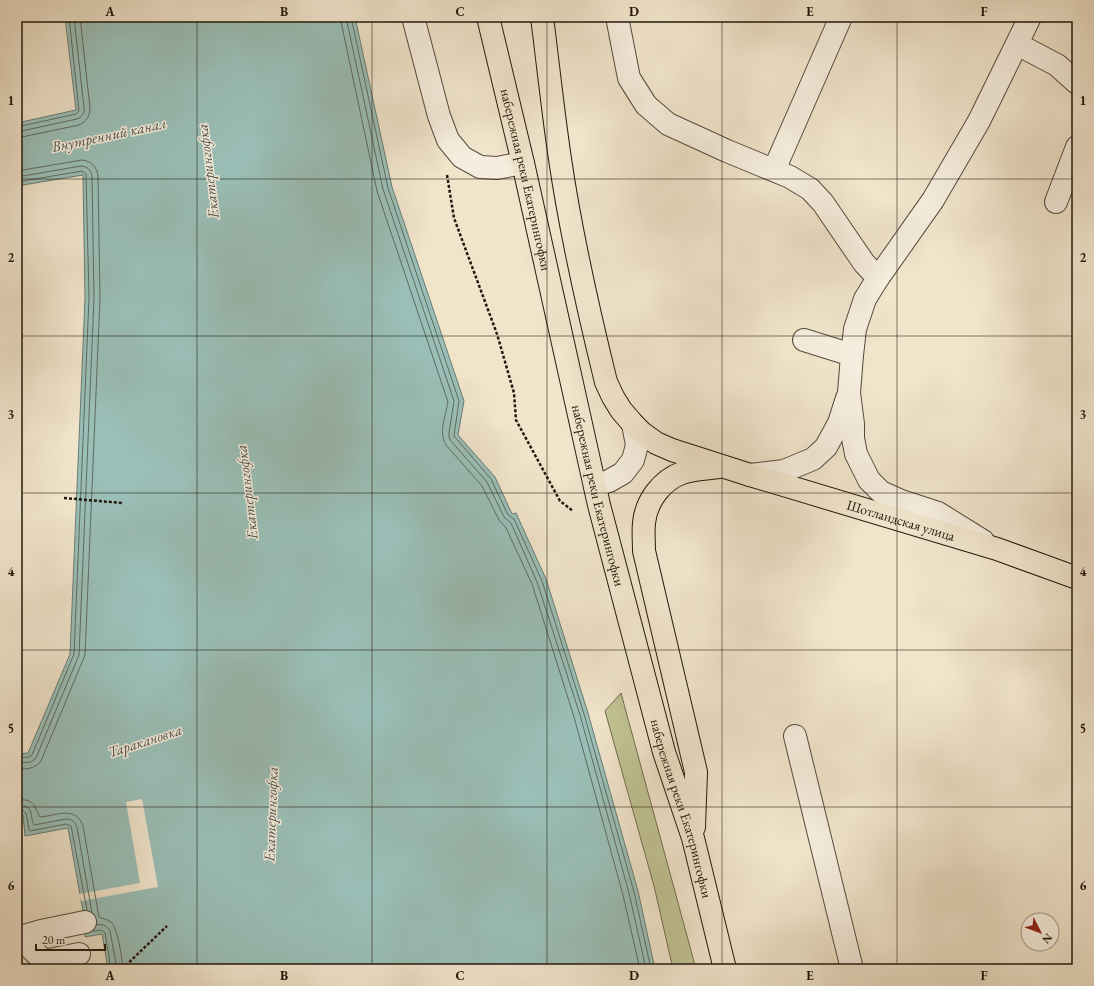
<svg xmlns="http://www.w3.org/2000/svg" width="1094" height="986" viewBox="0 0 1094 986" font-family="'EB Garamond',serif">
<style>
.green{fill:#c0c293;stroke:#716c50}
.water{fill:#9abfb7;stroke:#6a7c73}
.pier{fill:#f0e4cb}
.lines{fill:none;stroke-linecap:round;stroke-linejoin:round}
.shore{stroke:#5e6b62;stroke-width:1}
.minor-casing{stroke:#564a3c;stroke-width:24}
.major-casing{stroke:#22170c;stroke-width:24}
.path{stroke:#22170c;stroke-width:2.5;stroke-dasharray:3 2;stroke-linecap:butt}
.minor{stroke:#f5eddd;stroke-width:22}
.major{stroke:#f0e4cb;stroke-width:22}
.grid{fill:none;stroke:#22170c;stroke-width:1;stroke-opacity:0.55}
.labels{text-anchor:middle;stroke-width:3;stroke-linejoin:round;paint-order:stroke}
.street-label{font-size:14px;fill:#22170c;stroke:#f5eddd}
.water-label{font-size:15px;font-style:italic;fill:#4c5248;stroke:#f5eddd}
.neatline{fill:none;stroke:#22170c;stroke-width:1.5}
.grid-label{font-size:13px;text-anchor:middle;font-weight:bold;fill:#22170c}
</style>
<rect width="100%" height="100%" fill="#f0e4cb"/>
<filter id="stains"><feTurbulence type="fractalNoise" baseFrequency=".005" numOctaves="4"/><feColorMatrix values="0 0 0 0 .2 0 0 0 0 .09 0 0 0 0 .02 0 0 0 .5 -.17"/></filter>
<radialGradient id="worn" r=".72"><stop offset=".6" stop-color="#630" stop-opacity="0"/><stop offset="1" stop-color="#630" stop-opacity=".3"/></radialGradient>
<!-- green -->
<path class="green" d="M621 693 696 969H673L654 886 605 711Z"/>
<!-- water -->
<path class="water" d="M65 17H355L392 187 464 401 458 435 495 477 512 514 516 513 546 579 588 713 638 891 655 969H108L102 934 85 937V922L68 828 25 836 23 815 17 816V754L28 753 70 654 85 298 83 175 17 186V123L76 110Z"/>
<!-- pier -->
<path class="pier" d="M142 799 158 887 81 901 79 894 140 883 126 802Z"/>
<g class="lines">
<!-- shore -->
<g class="shore">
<path d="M340 17 377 191 448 402C446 415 438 432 446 445L482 486 499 520 506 528 532 584 574 717 623 895 640 969"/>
<path d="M346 17 383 189 454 401 449 433V437L451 441 487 482 504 517 511 523 537 582 580 715 629 893 646 969"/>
<path d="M351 17 388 188 459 401 454 436 491 479 508 515 514 519 542 581 584 714 634 892 651 969"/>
<path d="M17 127 76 114 79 111 69 17"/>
<path d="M17 132 77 119C82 117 85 113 84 108L74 17"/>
<path d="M17 138 79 125C86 122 90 116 90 108L80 17"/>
<path d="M17 171 82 160C91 161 97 167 98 176L100 298 85 655 41 761C35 769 27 769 17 769"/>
<path d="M17 177 81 166C87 166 91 170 92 176L94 298 79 655 36 758 31 762 17 763"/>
<path d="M17 182 82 171 86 174 89 298 74 654 32 755 29 757 17 758"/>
<path d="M17 800C34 798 34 806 40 817 55 816 76 805 83 826L99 917C102 919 107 919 111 922 118 928 122 959 123 969"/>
<path d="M17 806C35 804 29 815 34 825L66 819C72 819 75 822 77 827L92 913"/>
<path d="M17 812 23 811 26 813 29 829 30 831 66 824 71 826 87 910"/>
<path d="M96 925C102 924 107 925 110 931L117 969"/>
<path d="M93 931 101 930 105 933 111 969"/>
</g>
<defs>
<g id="minor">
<path d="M413 17 439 116 448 140 462 157 480 167 497 168 523 163"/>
<path d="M617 17 629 78 646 105 668 124 727 151 790 177 810 189 823 203 864 263 878 278"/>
<path d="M1017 44 1057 65 1077 83"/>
<path d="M774 170 841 17"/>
<path d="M1056 202 1077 147"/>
<path d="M804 340 852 355"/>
<path d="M750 475 784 471 813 459 826 447 839 423 847 398"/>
<path d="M595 485 609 481 623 473 633 460 637 445 633 424"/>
<path d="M983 541 938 513 901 501 881 492 869 480 856 454 853 438V424L849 393 852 355 855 329 865 299 878 278 933 200 979 121 1030 17"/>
<path d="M795 736 852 969"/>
<path d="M19 937 44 961 79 954"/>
<path d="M17 938 41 931 85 922"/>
</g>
<g id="major">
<path id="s1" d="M488 17 523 163 599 505 664 752 693 838 725 969"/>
<path id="s2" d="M542 17C548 64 553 112 560 159 571 234 588 309 606 382L613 397 621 410 633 424 642 433 656 443 672 450 750 475 997 549 1077 578"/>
<path d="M694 827 696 772 644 551C644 542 643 532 644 523 646 501 662 480 682 473 693 469 707 469 719 467"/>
</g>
</defs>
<!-- minor casing -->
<use href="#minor" class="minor-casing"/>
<!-- major casing -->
<use href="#major" class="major-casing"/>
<!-- path -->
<g class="path">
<path d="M447 175 454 218 497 334 514 393 516 420 560 501 573 511"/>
<path d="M64 498 122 503"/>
<path d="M122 969 167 926"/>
</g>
<!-- minor -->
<use href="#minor" class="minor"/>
<!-- major -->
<use href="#major" class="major"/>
</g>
<!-- grid -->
<path class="grid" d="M197 17V969M372 17V969M547 17V969M722 17V969M897 17V969M17 179H1077M17 336H1077M17 493H1077M17 650H1077M17 807H1077"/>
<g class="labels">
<!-- street labels -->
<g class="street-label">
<text dy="5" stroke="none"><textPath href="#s1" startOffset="167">набережная реки Екатерингофки</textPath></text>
<text dy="5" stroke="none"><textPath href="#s1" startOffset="491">набережная реки Екатерингофки</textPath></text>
<text dy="5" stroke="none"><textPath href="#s2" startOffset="708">Шотландская улица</textPath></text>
<text dy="5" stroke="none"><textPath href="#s1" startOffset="815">набережная реки Екатерингофки</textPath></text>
</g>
<!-- water labels -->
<g class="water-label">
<text transform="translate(109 135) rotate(-12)" y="5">Внутренний канал</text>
<text transform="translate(208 171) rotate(-97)" y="5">Екатерингофка</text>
<text transform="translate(247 492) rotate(-97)" y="5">Екатерингофка</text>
<text transform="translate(145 741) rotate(-18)" y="5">Таракановка</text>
<text transform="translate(271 814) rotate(-88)" y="5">Екатерингофка</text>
</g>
</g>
<!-- margin -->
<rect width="1094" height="986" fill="none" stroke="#f0e4cb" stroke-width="44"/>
<!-- north arrow -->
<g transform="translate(1040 932) rotate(132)"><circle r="19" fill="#f5eddd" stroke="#a19789"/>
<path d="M0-3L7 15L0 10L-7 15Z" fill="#8f2418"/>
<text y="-6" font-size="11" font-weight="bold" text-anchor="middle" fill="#22170c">N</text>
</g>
<!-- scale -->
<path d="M36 944v6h69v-6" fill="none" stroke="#22170c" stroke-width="2"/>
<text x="42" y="944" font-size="12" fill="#22170c" stroke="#f5eddd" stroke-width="3" paint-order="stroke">20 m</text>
<rect x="22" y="22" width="1050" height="942" class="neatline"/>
<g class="grid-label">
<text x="110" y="16">A</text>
<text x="284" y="16">B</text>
<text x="460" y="16">C</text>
<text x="634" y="16">D</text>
<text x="810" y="16">E</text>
<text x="984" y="16">F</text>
<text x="11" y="105">1</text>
<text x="1083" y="105">1</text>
<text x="11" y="262">2</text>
<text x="1083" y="262">2</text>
<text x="11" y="419">3</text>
<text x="1083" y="419">3</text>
<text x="11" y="576">4</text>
<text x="1083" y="576">4</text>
<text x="11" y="733">5</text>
<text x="1083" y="733">5</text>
<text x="11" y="890">6</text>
<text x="1083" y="890">6</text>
<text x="110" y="980">A</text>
<text x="284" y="980">B</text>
<text x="460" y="980">C</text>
<text x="634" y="980">D</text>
<text x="810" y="980">E</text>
<text x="984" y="980">F</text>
</g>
<rect width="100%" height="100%" filter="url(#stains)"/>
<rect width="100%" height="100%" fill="url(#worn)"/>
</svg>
